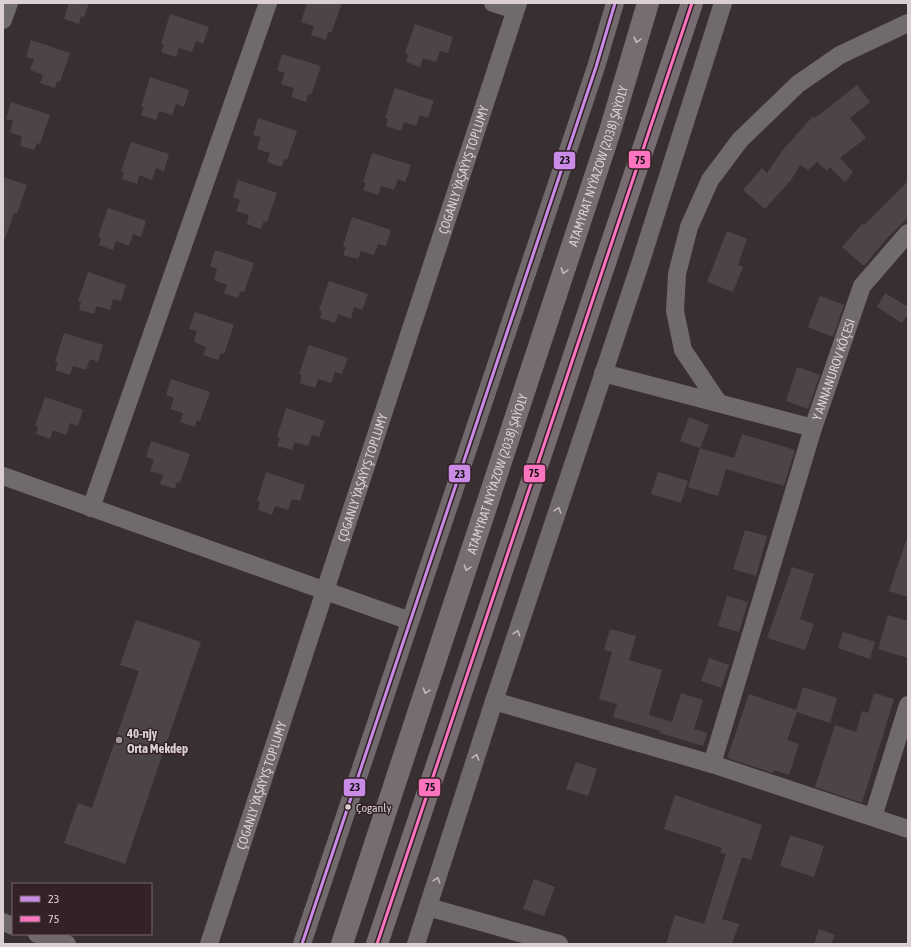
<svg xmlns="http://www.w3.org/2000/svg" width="911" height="947" viewBox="0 0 911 947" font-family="'Asap Condensed',sans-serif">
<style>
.building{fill:#4d4545}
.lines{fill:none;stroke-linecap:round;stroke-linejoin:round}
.street{stroke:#706a6c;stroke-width:18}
.primary{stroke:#766c72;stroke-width:22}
.bus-1-casing{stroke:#322126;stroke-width:6}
.bus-2-casing{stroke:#322126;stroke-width:6}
.bus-1{stroke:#ca8be6;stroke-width:3}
.bus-2{stroke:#fc73be;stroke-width:3}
.oneway{stroke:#c7bbbf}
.oneway2{stroke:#c0b6b8}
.poi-dot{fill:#a2979a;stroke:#322126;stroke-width:1.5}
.bus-dot{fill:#dbcfd2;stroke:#322126;stroke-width:1.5}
.labels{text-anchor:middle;stroke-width:3;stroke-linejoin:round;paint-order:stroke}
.bus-label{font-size:12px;fill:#dbcfd2;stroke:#322126;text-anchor:start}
.street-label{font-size:13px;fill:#dbcfd2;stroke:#322126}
.poi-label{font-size:13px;font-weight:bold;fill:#dbcfd2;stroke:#322126;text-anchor:start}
.line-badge{stroke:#322126;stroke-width:1.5}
.pale-badge-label{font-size:11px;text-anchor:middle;font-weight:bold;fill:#111}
</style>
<rect width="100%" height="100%" fill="#382f31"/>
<!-- building -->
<g class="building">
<path d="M69 3H89L84 17 81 16 79 24 64 19Z"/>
<path d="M307 3H342L331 33 328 32 326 40 311 35 314 26 301 22Z"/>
<path d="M170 14 209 27 203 44 196 41 192 52 179 48 176 57 161 52 164 45 161 44Z"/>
<path d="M415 24 453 37 448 53 440 51 436 62 423 58 420 67 406 62 408 55 405 53Z"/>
<path d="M31 40 70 53 60 82 57 81 55 88 40 83 43 75 30 70 34 59 26 57Z"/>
<path d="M282 54 321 66 311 95 308 94 306 102 291 97 294 88 281 84 285 73 277 70Z"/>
<path d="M150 77 189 90 184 107 176 104 172 115 159 111 156 120 141 115 144 107H141Z"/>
<path d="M857 85 870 102 850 118 866 138 840 158 853 172 845 182 830 167 827 171 817 162 808 170 800 165 791 180 765 209 743 190 762 168 767 173 782 151 813 116 815 118Z"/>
<path d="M395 88 434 101 428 118 420 115 416 126 404 122 401 131 386 126 388 119 385 118Z"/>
<path d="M11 102 50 115 40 144 37 143 34 150 20 146 22 137 10 132 13 121 6 119Z"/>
<path d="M258 118 297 131 287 160 284 159 282 167 267 162 270 153 257 149 261 137 253 135Z"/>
<path d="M131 142 169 154 164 171 156 168 152 180 139 175 137 184 122 179 124 172 121 171Z"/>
<path d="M372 153 411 165 405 182 398 179 394 190 381 186 378 195 363 190 366 183 363 182Z"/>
<path d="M3 177 27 185 17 214 14 213 5 239 3 238Z"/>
<path d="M238 180 277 193 267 222 264 221 261 229 247 224 249 215 236 211 240 200 233 197Z"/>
<path d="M908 181V218L887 238 864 266 842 247 862 224 864 225Z"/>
<path d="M108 208 146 221 141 237 133 234 129 246 116 241 113 250 99 245 101 238 98 237Z"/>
<path d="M352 217 391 230 386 246 378 244 374 255 361 251 358 259 343 255 346 247 343 246Z"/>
<path d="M727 231 747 239 738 265 743 267 733 292 707 282Z"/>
<path d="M215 250 254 263 244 292 241 291 238 298 224 293 227 285 214 280 217 269 210 266Z"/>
<path d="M88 272 126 285 121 301 113 299 110 310 97 306 94 314 79 310 81 302 78 301Z"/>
<path d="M329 281 368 294 362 310 354 307 351 319 338 314 335 323 320 318 322 311 319 310Z"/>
<path d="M885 293 908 307V314L902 323 877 307Z"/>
<path d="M820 296 844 305 833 337 808 327Z"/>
<path d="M195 312 234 325 224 354 221 353 218 360 203 355 206 347 194 342 197 331 189 329Z"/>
<path d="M64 333 103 345 98 362 90 359 86 370 73 366 70 375 55 370 58 363 55 362Z"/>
<path d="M309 345 348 358 342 374 335 372 331 383 318 379 315 388 300 383 302 375 299 374Z"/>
<path d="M797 367 820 375 808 409 786 401Z"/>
<path d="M171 379 210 392 200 421 197 420 195 427 180 422 183 413 170 409 174 398 166 395Z"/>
<path d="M45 397 83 410 78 426 70 423 66 435 53 430 50 439 36 434 38 427 35 426Z"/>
<path d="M286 408 325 421 319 437 312 435 308 446 295 442 292 450 277 446 280 438 277 437Z"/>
<path d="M689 417 709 425 700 448 680 441Z"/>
<path d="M742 434 795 450 784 486 726 469 718 496 688 487 700 448 734 458Z"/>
<path d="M151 441 190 454 180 483 177 482 175 489 160 484 163 475 150 471 154 460 146 457Z"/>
<path d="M266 472 305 485 300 501 292 499 288 510 275 506 272 515 258 510 260 502 257 501Z"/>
<path d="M658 472 688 481 681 503 651 494Z"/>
<path d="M745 530 767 536 756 576 733 569Z"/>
<path d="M906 541H908V597L889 591Z"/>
<path d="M792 567 814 574 800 619 814 624 805 650 767 638Z"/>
<path d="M727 596 748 602 739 632 718 626Z"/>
<path d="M888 615 908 621V658L878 649Z"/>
<path d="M136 620 201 642 125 864 64 843 78 803 92 808 139 671 120 665Z"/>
<path d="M610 629 636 636 629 660 662 670 649 715 672 722 681 693 703 700 694 729 707 733 703 746 660 733 661 731 613 717 617 704 599 699 612 652 604 650Z"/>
<path d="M843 632 875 642 870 659 838 648Z"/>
<path d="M709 658 729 665 721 688 701 681Z"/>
<path d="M803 687 837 698 830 723 797 712 787 740 799 744 789 775 774 770 773 773 727 758 749 694 796 710Z"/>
<path d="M874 693 894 699 862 803 815 787 835 725 856 732 862 711 868 713Z"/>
<path d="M576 762 597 769 588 796 566 789Z"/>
<path d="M675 795 762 825 751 860 742 857 722 919 739 924 732 944H666L675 915 704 924 726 854 720 853 722 848 664 829Z"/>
<path d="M790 835 824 846 814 877 780 866Z"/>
<path d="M534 879 555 887 544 916 523 909Z"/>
<path d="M819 929 835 935 831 944H814Z"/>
</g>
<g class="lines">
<!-- street -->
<g class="street">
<path d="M493 3 515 10"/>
<path d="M3 20 9 3"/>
<path id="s1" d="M603 373 813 428 862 286 908 233"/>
<path d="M718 402 683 350 675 311 677 274 689 227 710 180 740 140 798 84 840 55 908 23"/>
<path d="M3 476 410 621"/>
<path d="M91 508 268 3"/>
<path d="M494 701 712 764 908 829"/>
<path d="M712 764 813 428"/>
<path d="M873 817 908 705"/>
<path d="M428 907 559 944"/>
<path d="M3 922 13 926"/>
<path d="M37 934 67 944"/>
<path id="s2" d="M209 944 518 3"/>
<path d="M302 944 596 67 615 3"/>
<path d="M416 944 494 701 640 264 723 3"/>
</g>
<!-- primary -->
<g class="primary">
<path id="s3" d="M342 944 610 131 648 3"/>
<path d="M377 944 692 3"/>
</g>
<defs>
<path id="bus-1" d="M302 944 596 67 615 3"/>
<path id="bus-2" d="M377 944 692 3"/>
</defs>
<!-- bus-1 casing -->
<use href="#bus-1" class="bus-1-casing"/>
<!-- bus-2 casing -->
<use href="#bus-2" class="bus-2-casing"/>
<!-- bus-1 -->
<use href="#bus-1" class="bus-1"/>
<!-- bus-2 -->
<use href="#bus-2" class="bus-2"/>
</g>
<!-- one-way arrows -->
<defs><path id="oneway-chevron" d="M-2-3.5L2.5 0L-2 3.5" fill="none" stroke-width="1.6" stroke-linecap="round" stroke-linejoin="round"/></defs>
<g class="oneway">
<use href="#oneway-chevron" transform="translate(637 40) rotate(106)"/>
<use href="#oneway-chevron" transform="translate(564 271) rotate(108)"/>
<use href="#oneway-chevron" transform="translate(467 568) rotate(108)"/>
<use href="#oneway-chevron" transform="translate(426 691) rotate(108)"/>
</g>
<g class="oneway2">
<use href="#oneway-chevron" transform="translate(558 510) rotate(-72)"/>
<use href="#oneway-chevron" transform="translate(517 633) rotate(-72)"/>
<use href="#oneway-chevron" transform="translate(476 757) rotate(-72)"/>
<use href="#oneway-chevron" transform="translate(437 880) rotate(-72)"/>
</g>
<!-- markers -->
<circle class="poi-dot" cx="119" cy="740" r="4"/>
<circle class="bus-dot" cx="348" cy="807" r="3.5"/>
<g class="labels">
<!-- bus labels -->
<g class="bus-label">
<text x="356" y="812">Çoganly</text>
</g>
<!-- street labels -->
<g class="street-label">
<text dy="5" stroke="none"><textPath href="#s3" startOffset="819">ATAMYRAT NYÝAZOW (2038) ŞAÝOLY</textPath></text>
<text dy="5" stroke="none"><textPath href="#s2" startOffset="815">ÇOGANLY ÝAŞAÝYŞ TOPLUMY</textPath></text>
<text dy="5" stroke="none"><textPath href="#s1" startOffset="279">Y ANNANUROV KÖÇESI</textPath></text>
<text dy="5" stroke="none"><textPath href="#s3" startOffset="495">ATAMYRAT NYÝAZOW (2038) ŞAÝOLY</textPath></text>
<text dy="5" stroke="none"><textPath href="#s2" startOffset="491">ÇOGANLY ÝAŞAÝYŞ TOPLUMY</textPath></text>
<text dy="5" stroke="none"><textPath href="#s2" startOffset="167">ÇOGANLY ÝAŞAÝYŞ TOPLUMY</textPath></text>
</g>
<!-- poi labels -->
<g class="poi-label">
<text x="127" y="738">40-njy<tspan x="127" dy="15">Orta Mekdep</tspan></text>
</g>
</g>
<g class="line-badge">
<rect x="628" y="150" width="23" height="19" rx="4" fill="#fc73be"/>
<rect x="553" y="151" width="23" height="19" rx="4" fill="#ca8be6"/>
<rect x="523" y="464" width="23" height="19" rx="4" fill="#fc73be"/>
<rect x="448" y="464" width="23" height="19" rx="4" fill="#ca8be6"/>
<rect x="418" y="778" width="23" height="19" rx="4" fill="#fc73be"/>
<rect x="343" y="778" width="23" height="19" rx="4" fill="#ca8be6"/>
</g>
<g class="pale-badge-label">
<text x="640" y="164">75</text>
<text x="565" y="164">23</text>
<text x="534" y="477">75</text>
<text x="460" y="478">23</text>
<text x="430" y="791">75</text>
<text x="355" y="791">23</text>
</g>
<!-- border -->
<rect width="911" height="947" fill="none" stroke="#dbcfd2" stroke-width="8"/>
<!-- legend -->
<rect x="12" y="883" width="140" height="52" fill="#322126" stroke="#76676b"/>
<rect x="20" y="896" width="20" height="6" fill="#ca8be6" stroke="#76676b"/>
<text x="48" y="903" font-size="12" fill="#dbcfd2">23</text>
<rect x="20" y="916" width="20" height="6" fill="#fc73be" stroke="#76676b"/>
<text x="48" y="923" font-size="12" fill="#dbcfd2">75</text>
</svg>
